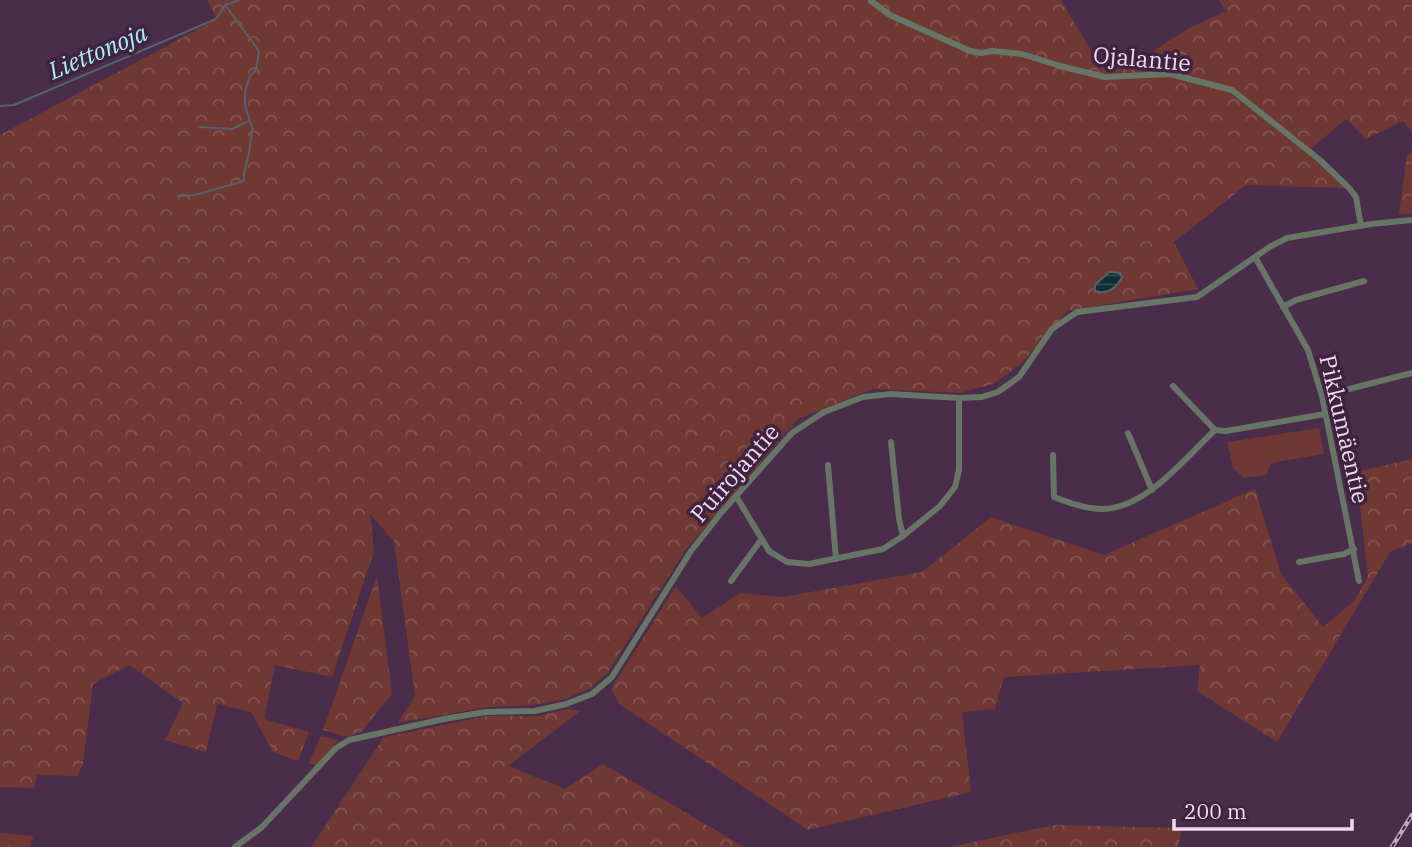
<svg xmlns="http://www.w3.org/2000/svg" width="1412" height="847" viewBox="0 0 1412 847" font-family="'IBM Plex Serif',serif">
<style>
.grass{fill:url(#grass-tufts)}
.forest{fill:url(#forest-crowns)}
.pitch{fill:#6f3833}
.water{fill:url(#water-rules);stroke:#53626b;stroke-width:2}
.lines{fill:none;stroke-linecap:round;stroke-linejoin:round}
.stream{stroke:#53626b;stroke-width:2}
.minor{stroke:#677567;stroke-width:6}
.rail-casing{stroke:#bfaabf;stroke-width:4.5}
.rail{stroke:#3f2340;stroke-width:2;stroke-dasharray:5;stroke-linecap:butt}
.labels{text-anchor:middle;stroke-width:7;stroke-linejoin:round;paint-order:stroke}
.street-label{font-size:23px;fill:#efddef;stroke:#3f2340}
.water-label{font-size:24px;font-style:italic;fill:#aaf1fa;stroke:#3f2340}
</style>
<defs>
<pattern id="grass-tufts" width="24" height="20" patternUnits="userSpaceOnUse" patternTransform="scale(1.75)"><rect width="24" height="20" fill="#6f3833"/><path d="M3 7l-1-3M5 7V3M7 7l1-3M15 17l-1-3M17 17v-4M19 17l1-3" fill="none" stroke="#845451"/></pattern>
<pattern id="forest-crowns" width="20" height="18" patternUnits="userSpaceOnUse" patternTransform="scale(1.75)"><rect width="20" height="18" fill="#6f3833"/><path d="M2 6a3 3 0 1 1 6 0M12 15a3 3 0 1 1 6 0" fill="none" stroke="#845451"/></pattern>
<pattern id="water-rules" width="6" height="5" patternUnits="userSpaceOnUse" patternTransform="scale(1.75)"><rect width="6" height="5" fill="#102e32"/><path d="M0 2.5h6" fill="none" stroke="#334c50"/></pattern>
</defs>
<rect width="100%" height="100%" fill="#492d4a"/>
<!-- grass -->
<path class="grass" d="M0 833 34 836 29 847H0Z"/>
<!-- forest -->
<g class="forest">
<path d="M207 0H1061L1101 67H1129L1189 28 1226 11 1219 0H1412V132L1403 121 1366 139 1346 119 1307 152 1345 188 1246 185 1174 242 1198 289 1067 311 1021 364 993 384 960 393 873 389 798 419 684 552 608 672 589 689 565 699 534 705 488 707 398 723 415 696 394 541 370 514 374 552 332 677 275 665 264 719 309 732 298 761 273 752 251 712 217 704 206 752 165 740 183 703 129 665 93 684 83 763 78 776 37 775 34 788 0 787V135L217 19Z"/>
<path d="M1412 151V214H1399L1407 155Z"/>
<path d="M1412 459V543L1390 552 1277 742 1197 691 1200 665 1004 677 995 709 962 712 971 792 808 830 619 704 611 689 676 586 702 618 740 593 783 597 922 572 991 517 1104 555 1255 489 1281 574 1323 627 1354 601 1368 577 1356 472Z"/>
<path d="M377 576 392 694 361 732 347 737 323 730Z"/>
<path d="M569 709 580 711 508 766 565 789 603 764 744 847H311L384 737 487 716H537Z"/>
<path d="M321 736 338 740 317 766 309 763Z"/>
<path d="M1054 825 1182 828 1178 847H950Z"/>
</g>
<!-- pitch -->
<path class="pitch" d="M1319 428 1324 454 1271 463 1267 475 1244 478 1233 468 1227 442Z"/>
<!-- water -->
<path class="water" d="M1109 272 1120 273 1122 277C1117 288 1107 295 1095 291V285Z"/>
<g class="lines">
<!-- stream -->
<g class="stream">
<path d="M0 106 14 105 216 19 225 5 240 0"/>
<path d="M200 127 232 129 249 121"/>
<path d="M178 196 195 195 244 181C243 170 247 163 249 153 251 144 250 138 253 130L245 106V91L250 76 256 70 259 51 225 5"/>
</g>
<!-- minor -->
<g class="minor">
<path d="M871 1 890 15 970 51 981 53 992 51 1022 54 1060 66 1105 77 1170 74 1232 90 1320 160 1350 189 1356 197 1361 226"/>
<path d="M1255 257 1308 350 1322 396 1359 581"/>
<path d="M1283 307 1296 300 1364 281"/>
<path d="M1173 386 1215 430"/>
<path d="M1322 396 1412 373"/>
<path d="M1128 433 1152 490"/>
<path d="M891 442 899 519 903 536"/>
<path d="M1053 455 1054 497C1069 503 1086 509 1102 509 1146 509 1185 458 1215 430L1226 431 1325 414"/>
<path d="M828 465 836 559"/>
<path d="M736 496 769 551 787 562 809 564 883 549 903 536 940 506 955 487 959 470V398"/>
<path d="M1299 562 1344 554 1354 549"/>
<path d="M731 581 761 540"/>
<path d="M235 847 262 827 336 748 349 740 444 719 486 712 535 711 566 704 592 694 612 677 691 551 721 513 792 433 824 412 863 397 890 394 959 398 982 397 998 392 1019 377 1052 329 1077 312 1197 297 1271 246 1287 238 1371 224 1412 220"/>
</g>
<defs>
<path id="rail" d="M1392 847 1412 815"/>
</defs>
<!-- rail casing -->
<use href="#rail" class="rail-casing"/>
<!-- rail -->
<use href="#rail" class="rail"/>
</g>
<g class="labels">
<!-- street labels -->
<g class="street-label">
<text transform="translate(1142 59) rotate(5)" y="8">Ojalantie</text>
<text transform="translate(1344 429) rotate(77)" y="8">Pikkumäentie</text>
<text transform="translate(735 473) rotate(-49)" y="8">Puirojantie</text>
</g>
<!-- water labels -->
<g class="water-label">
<text transform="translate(98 52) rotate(-23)" y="8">Liettonoja</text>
</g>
</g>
<!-- scale -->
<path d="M1174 819v10h178v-10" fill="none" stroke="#efddef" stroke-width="3.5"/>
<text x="1184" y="819" font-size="21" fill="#efddef" stroke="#3f2340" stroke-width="5" paint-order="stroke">200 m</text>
</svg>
